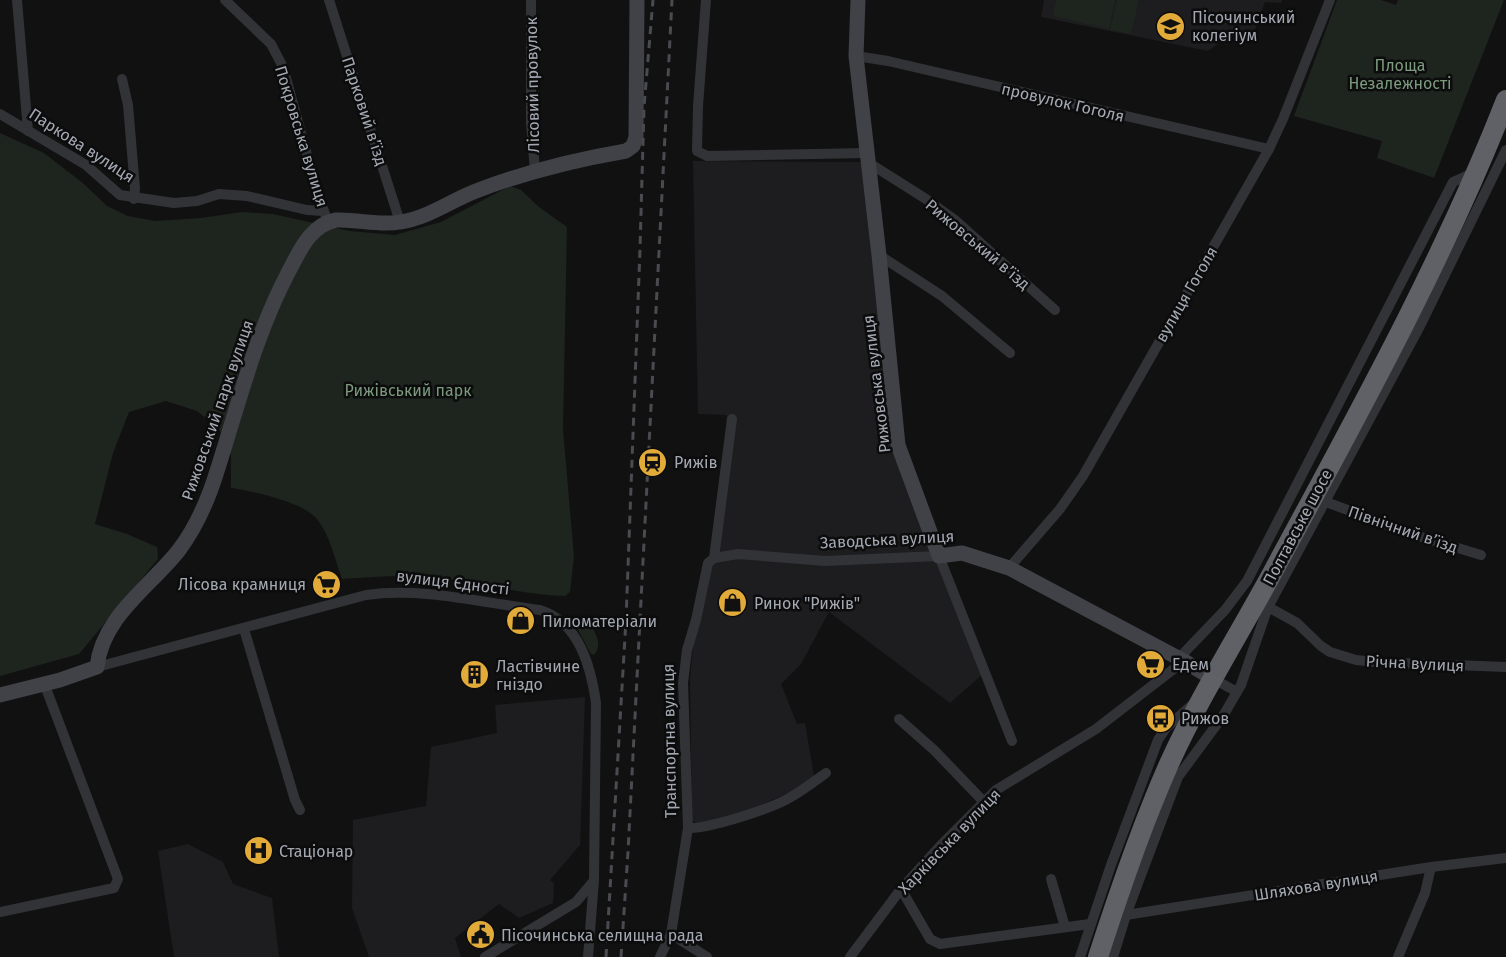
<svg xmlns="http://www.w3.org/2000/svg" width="1506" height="957" viewBox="0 0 1506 957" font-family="'Fira Sans',sans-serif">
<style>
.built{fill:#1d1d1f}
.green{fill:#1e241e}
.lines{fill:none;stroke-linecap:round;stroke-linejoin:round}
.street{stroke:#323337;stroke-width:10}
.secondary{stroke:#404247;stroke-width:15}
.highway{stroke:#5f6167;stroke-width:20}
.rail{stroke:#494b50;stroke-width:3;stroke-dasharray:8 6;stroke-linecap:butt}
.labels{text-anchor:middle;stroke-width:5;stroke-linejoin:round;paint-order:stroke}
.poi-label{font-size:16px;fill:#a3a8b2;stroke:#0c0c0d;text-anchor:start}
.park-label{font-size:16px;fill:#7c9b7e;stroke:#0c0c0d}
.street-label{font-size:16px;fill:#a3a8b2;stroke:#0c0c0d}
</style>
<rect width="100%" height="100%" fill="#111112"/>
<!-- built -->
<g class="built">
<path d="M1044 0H1282L1281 3 1265 2 1252 38 1230 35 1208 51 1041 17Z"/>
<path d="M693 161 863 162 893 449 984 673 950 703 829 612 801 664 781 684 797 724 805 723 814 776 803 787 746 811 699 825 692 820 690 681 693 645 721 499 727 415 698 414Z"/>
<path d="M585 697 580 845 550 880 554 883 553 903 519 918 499 904 455 938 461 957H369L352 908 353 820 426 806 431 747 497 733 495 705Z"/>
<path d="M188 844 223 862 233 884 272 898 279 957H174L158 851Z"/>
</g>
<!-- green -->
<g class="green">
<path d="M1056 0H1115L1109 29 1053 16Z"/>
<path d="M1117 0H1139L1131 34 1110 30Z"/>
<path d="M1337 0H1381L1396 5 1398 0H1504L1434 178 1377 158 1382 141 1294 116Z"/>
<path d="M0 133 44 153 84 184 107 206 128 216 155 221 201 218 242 212 273 214 350 231 395 235 441 222 510 186 521 190 539 207 567 227 563 429 574 557 570 592 565 596C522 595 482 583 440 578 408 574 374 577 342 579 335 560 330 535 317 519 303 502 252 491 231 488V455L219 429 197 411 166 401 129 412 113 453 95 524 127 534 157 547 158 559 79 654 0 676Z"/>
<path d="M577 622 591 626C597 635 602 645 594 655L591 654 575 624Z"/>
</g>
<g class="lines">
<!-- street -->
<g class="street">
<path d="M17 0 28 131"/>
<path d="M225 0 271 44 283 67 318 195 326 217"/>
<path d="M329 0 400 222"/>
<path d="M531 0V123L535 171"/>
<path d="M706 0 698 106 697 151 707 156 867 153"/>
<path d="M856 56 888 61 1269 149"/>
<path d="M122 79 128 105 135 188 134 199"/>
<path d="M0 114 86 165 120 195 174 203 197 201 219 194 247 196 307 210 324 211"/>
<path d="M869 163 926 199 955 220 1055 310"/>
<path d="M879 255 942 296 1010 353"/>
<path d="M1326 502 1415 535 1481 555"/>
<path d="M714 558 738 554 825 561 939 556 1012 741"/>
<path d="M1009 568 1060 509 1083 476 1269 149 1283 119 1330 0"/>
<path d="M1268 607 1297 623 1321 646 1330 652 1356 660 1375 662 1506 667"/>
<path d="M244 629 295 800 300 810"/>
<path d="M1179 658 1225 610 1247 581 1453 182 1475 172"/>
<path d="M97 667 366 595C423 587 483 603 540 610 579 622 591 667 596 703L594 880 588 957"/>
<path d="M1212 678 1237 692"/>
<path d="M899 719 934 750 984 802"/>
<path d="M688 828C709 829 773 808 791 797 803 790 815 781 826 773"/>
<path d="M1051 879 1065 927"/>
<path d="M901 889 930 939 940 944 1090 924"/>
<path d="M0 912 114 888 118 879 44 683"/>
<path d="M1126 915 1431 867 1506 858"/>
<path d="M671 934 707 957"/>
<path d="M485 957 576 902 592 883"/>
<path d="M660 957 671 934 688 828 683 683 687 650 696 620 708 563 714 558 732 419"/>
<path d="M850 957 901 889 940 846 996 790 1096 729 1184 661"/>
<path d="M1080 957 1111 865 1158 740 1166 728 1193 704"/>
<path d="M1113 957 1126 915 1178 777 1223 716 1241 685 1268 607 1420 326 1506 150"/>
<path d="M1398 957 1425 893 1431 867"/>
</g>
<!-- secondary -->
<g class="secondary">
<path d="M858 0 856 56 879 255 898 445 939 556 962 553 1009 568 1184 661 1212 678"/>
<path d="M0 695 60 680 97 667C102 617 150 587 179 550 197 526 209 498 218 468 239 402 256 333 289 271 295 260 301 246 310 236 317 228 325 222 336 220 358 219 379 226 400 222 428 218 450 201 476 191 525 172 574 160 626 151L633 146 636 137 637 0"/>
</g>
<!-- highway -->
<path class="highway" d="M1098 957C1119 892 1141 827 1169 764 1198 700 1235 641 1269 579 1353 423 1441 266 1506 100"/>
<!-- rail -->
<g class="rail">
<path d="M606 957 626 620 640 249 644 107 653 0"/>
<path d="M621 957 628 852 672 0"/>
</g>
</g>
<!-- icons -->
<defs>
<symbol id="school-disc" viewBox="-11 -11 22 22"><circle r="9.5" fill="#e1aa39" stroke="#0c0c0d"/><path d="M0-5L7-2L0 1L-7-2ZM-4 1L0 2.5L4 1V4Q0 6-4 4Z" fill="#111"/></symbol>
<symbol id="station-disc" viewBox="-11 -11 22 22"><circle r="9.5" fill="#e1aa39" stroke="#0c0c0d"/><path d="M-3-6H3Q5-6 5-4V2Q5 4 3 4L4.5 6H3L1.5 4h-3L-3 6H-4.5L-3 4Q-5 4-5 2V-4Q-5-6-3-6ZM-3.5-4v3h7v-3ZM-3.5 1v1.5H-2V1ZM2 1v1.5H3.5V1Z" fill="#111"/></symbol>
<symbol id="supermarket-disc" viewBox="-11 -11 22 22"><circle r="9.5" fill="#e1aa39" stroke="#0c0c0d"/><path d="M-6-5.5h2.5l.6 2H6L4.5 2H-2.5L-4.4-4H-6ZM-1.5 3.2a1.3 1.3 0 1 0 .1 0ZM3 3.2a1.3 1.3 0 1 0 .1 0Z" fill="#111"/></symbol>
<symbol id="shop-disc" viewBox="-11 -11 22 22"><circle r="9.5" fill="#e1aa39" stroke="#0c0c0d"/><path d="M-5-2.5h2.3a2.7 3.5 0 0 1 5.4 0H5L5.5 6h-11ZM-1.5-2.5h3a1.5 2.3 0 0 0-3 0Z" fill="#111"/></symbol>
<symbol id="building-disc" viewBox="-11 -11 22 22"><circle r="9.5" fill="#e1aa39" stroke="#0c0c0d"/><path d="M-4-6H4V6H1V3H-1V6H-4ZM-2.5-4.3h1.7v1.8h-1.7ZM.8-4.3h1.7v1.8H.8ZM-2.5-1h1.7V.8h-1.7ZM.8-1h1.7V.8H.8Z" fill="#111"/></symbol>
<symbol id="bus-disc" viewBox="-11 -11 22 22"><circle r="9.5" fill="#e1aa39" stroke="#0c0c0d"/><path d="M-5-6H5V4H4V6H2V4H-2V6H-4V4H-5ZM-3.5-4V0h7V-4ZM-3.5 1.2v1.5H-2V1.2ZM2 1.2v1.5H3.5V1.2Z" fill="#111"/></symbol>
<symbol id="hospital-disc" viewBox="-11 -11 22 22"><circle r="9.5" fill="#e1aa39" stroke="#0c0c0d"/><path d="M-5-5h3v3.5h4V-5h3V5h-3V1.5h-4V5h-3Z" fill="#111"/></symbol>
<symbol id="civic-disc" viewBox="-11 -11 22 22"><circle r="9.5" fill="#e1aa39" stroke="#0c0c0d"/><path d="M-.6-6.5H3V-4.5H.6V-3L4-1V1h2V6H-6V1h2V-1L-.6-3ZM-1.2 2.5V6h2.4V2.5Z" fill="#111"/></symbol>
</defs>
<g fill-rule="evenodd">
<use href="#school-disc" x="1154" y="10" width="33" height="33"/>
<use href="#station-disc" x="636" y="446" width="33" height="33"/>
<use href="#supermarket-disc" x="310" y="568" width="33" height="33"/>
<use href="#shop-disc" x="716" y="586" width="33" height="33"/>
<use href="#shop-disc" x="504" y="604" width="33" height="33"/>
<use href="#supermarket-disc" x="1134" y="648" width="33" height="33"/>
<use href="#building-disc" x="458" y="658" width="33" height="33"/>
<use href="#bus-disc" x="1144" y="702" width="33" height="33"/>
<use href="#hospital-disc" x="242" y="834" width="33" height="33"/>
<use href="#civic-disc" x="464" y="918" width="33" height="33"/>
</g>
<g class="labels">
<!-- poi labels -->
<g class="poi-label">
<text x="1192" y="23">Пісочинський<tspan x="1192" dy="18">колегіум</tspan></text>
<text x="674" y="468">Рижів</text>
<text x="306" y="590" text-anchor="end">Лісова крамниця</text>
<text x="754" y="609">Ринок "Рижів"</text>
<text x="542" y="627">Пиломатеріали</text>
<text x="1172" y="670">Едем</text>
<text x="496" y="672">Ластівчине<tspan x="496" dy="18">гніздо</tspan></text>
<text x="1181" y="724">Рижов</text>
<text x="279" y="857">Стаціонар</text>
<text x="501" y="941">Пісочинська селищна рада</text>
</g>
<!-- park labels -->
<g class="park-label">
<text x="1400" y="71">Площа<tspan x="1400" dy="18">Незалежності</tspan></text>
<text x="408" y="396">Рижівський парк</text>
</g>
<!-- street labels -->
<g class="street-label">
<text transform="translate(532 85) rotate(-91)" y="6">Лісовий провулок</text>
<text transform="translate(1063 102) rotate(13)" y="6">провулок Гоголя</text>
<text transform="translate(365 111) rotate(72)" y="6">Парковий в’їзд</text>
<text transform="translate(302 136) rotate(73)" y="6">Покровська вулиця</text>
<text transform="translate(82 145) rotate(33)" y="6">Паркова вулиця</text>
<text transform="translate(978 244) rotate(40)" y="6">Рижовський в’їзд</text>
<text transform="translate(1186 294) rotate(-60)" y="6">вулиця Гоголя</text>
<text transform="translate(876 384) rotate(-97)" y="6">Рижовська вулиця</text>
<text transform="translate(217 410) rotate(-71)" y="6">Рижовський парк вулиця</text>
<text transform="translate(1297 527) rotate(-62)" y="6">Полтавське шосе</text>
<text transform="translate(1403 529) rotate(19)" y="6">Північний в’їзд</text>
<text transform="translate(887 539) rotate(-3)" y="6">Заводська вулиця</text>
<text transform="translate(453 582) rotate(7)" y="6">вулиця Єдності</text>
<text transform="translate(1415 663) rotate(3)" y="6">Річна вулиця</text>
<text transform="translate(669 741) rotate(-91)" y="6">Транспортна вулиця</text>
<text transform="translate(949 841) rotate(-46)" y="6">Харківська вулиця</text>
<text transform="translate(1316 885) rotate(-9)" y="6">Шляхова вулиця</text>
</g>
</g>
</svg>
